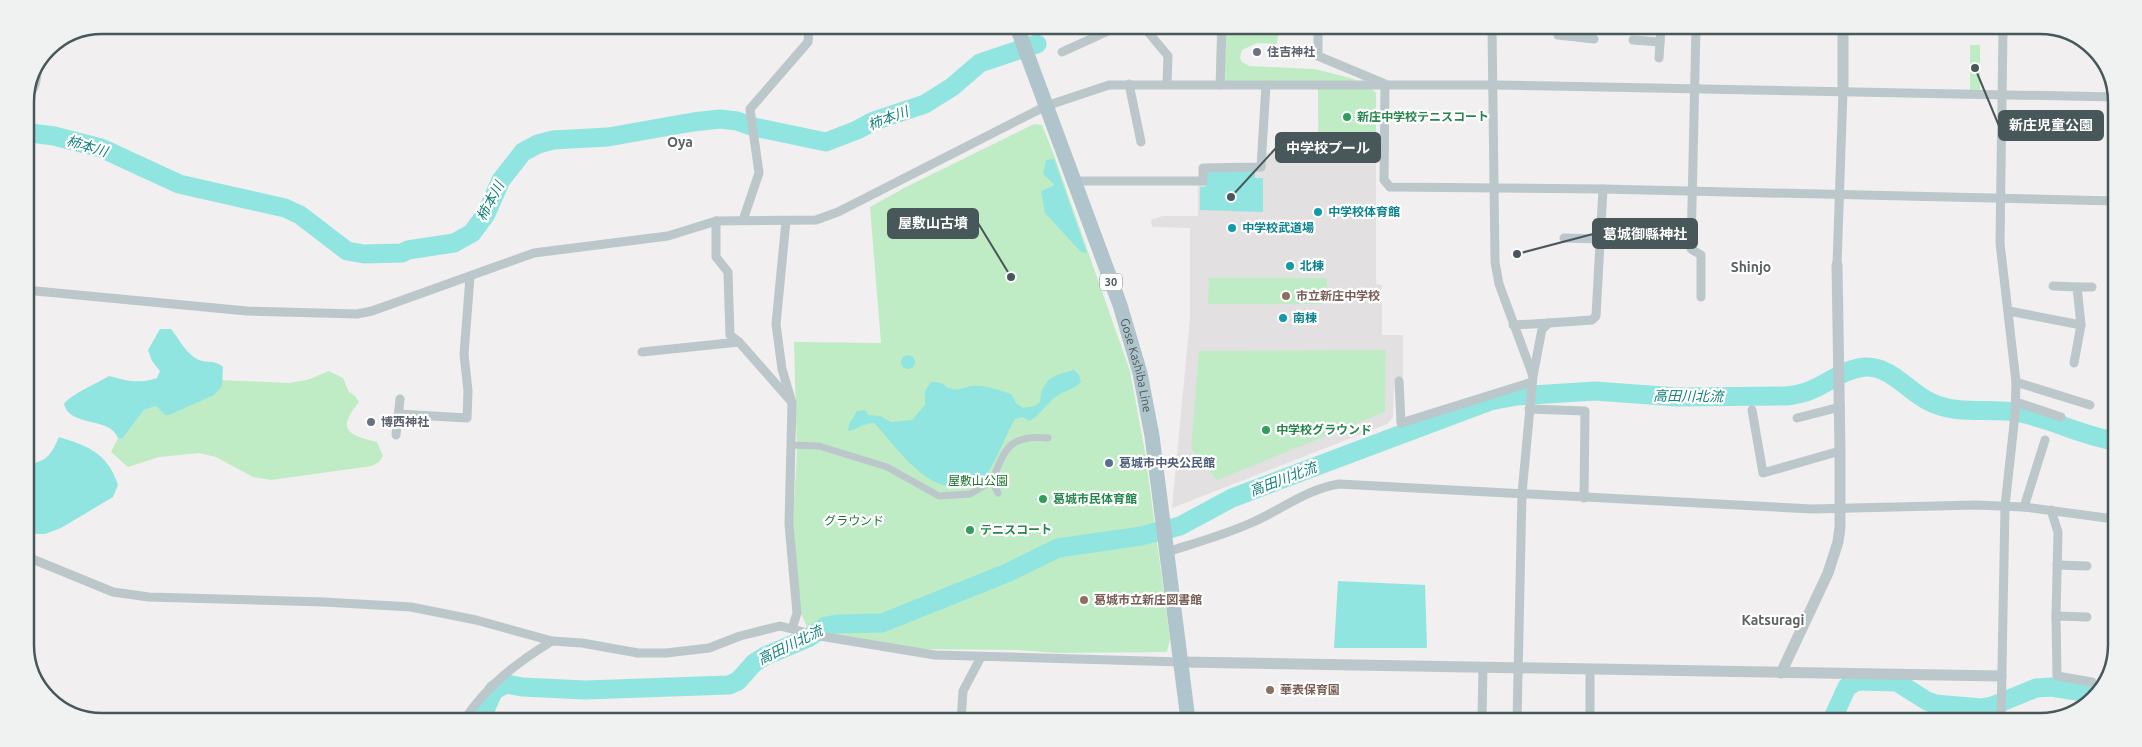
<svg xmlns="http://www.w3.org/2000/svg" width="2142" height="747" viewBox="0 0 2142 747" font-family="Ubuntu,'Noto Sans JP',sans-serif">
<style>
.education{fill:#e2e0e0}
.green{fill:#c0ecc5}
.water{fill:#90e5e0}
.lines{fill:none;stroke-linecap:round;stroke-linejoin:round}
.river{stroke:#90e5e0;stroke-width:19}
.pedestrian{stroke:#bbc7ca;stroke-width:7}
.minor{stroke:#bbc7ca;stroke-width:9}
.tertiary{stroke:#bbc7ca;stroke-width:11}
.primary{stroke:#b0c5cb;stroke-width:15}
.worship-dot{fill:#6b7280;stroke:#fff;stroke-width:2}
.leisure-dot{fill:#2e9e5b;stroke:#fff;stroke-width:2}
.culture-dot{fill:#0f9aa8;stroke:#fff;stroke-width:2}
.education-dot{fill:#8d6e63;stroke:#fff;stroke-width:2}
.service-dot{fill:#5c6f8a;stroke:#fff;stroke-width:2}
.labels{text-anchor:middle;stroke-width:4.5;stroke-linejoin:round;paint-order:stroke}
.shield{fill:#fff;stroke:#7f898c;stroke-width:1}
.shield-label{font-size:11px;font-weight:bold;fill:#48575a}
.worship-label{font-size:12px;font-weight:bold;fill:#5b616d;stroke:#fff;text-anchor:start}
.leisure-label{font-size:12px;font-weight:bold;fill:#27864d;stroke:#fff;text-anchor:start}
.culture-label{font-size:12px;font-weight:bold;fill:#0d838f;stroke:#fff;text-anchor:start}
.education-label{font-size:12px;font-weight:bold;fill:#785e54;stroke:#fff;text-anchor:start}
.street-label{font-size:12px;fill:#48575a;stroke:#fff}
.service-label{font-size:12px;font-weight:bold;fill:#4e5e75;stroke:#fff;text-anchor:start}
.park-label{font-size:12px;fill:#1e7732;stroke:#fff}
.water-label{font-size:14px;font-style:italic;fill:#15837c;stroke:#fff}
.neighbourhood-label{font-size:14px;font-weight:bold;fill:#5c6163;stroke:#fff}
.rim{fill:none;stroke:#48575a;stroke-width:2.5}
.leader{fill:none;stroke:#48575a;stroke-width:2}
.callout-dot{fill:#48575a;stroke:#fff;stroke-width:2}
.callout{fill:#48575a;stroke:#48575a;stroke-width:2}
.callout-label{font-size:14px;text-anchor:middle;font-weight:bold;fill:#fff}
</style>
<rect width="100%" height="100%" fill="#f1efef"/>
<!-- education -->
<path class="education" d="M1318 88 1376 93V284L1382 285V335H1403V380H1394L1393 417 1387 424 1172 508 1190 318V228L1152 227 1151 220 1163 216H1198V184L1255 170 1263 153 1318 152Z"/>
<!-- green -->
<g class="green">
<path d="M1217 27H1279L1277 44 1257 43 1242 50 1240 58 1242 62 1249 66 1315 69 1354 79 1353 82H1216Z"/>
<rect x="1970" y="45" width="10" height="46"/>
<path d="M1318 88H1370L1376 93V141L1372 142 1371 149 1319 150Z"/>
<path d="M1034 124 1042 125 1054 155 1130 371 1145 452 1170 639 1167 652 1057 653 1017 650 926 649 854 637 805 633 807 627 800 611 793 521 797 453 794 342 881 343 870 207 906 187Z"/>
<path d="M1209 278H1327V304H1208Z"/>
<path d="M1386 350 1385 412 1217 480 1191 448 1199 351Z"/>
<path d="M329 371 343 378 349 392 355 396 359 402C336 430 348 435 377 442L383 456 379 462 372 466 271 480 253 477 216 457 199 453 159 457 128 467 111 452 118 438 122 439 144 410 156 406 165 415 222 386V380L289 383 307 380Z"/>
</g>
<!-- water -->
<g class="water">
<path d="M1054 159 1087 253 1081 252 1045 213 1041 191 1055 185 1043 174 1046 160Z"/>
<path d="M1206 169 1255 170V178H1263V212L1200 210V187H1205Z"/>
<path d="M160 329H171C179 339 187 355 199 360 208 363 216 360 223 367L222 386 214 395 169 415H165L156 406 144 410 122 439 118 438C110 416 70 428 64 404 71 394 98 383 109 376 127 381 140 384 157 378L160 371 152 361 148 350Z"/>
<circle cx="908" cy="362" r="7"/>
<path d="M1074 370 1079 375 1081 382C1074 390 1065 390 1057 396 1047 403 1041 414 1030 421L1022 417 1015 419C1005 436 998 458 987 474 984 479 974 484 968 486 926 495 899 449 874 423 864 423 858 429 848 431L849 424 857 411 865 410 868 415 880 416 891 422 912 420 925 405V391L931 382C944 381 943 387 953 389 961 391 966 386 972 386 985 385 998 390 1011 394L1016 403 1023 408 1035 406 1040 402C1042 379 1053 375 1074 370Z"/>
<path d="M59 437C89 446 108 454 118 485L113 497 61 528 45 534H37L25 527V465C47 461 50 457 59 437Z"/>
<path d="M1338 581 1425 585 1427 648H1334Z"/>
</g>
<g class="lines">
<!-- river -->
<g class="river">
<path d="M25 135 31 133 54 136 101 148 179 184 285 208 300 215 347 251 364 254 402 253 408 250 454 243 472 233 486 214 501 180 523 152 538 144 553 140 608 137 693 122 720 119 737 121 754 127 826 142 857 130 874 121 925 104 952 87 980 63 1037 44"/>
<path d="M481 719 494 690 507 684 522 687 585 690 729 685 738 681 754 663 765 656 808 638 826 626 837 624 882 623 1007 573 1058 548 1141 536 1180 526 1232 498 1490 401 1517 396 1595 391 1677 397 1787 396C1794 395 1800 394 1806 392 1827 385 1842 369 1865 367 1892 366 1908 392 1930 402 1958 416 1991 407 2020 413 2052 419 2082 436 2115 441"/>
<path d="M1831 722 1847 687 1857 681 1897 682 1927 701 1935 704 1981 708 1992 706 2036 688 2051 687 2096 694"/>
</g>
<!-- pedestrian -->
<g class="pedestrian">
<path d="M792 445 819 446 887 467 939 496 970 494 992 481 998 493"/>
<path d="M992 481C1005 449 1009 434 1048 438"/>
</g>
<!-- minor -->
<g class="minor">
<path d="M1144 27 1168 56 1167 84"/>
<path d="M1318 27V56L1385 84 1384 180 1390 187 1603 189 2116 201"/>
<path d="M1492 28 1495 262 1499 284 1533 376 1522 493 1517 721"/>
<path d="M1558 28V35L1594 39"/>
<path d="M1696 28 1691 249 1701 255V297"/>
<path d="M1633 40 1660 42"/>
<path d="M1062 52 1117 27"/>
<path d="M1659 58 1661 28"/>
<path d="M1129 84 1141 142"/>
<path d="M1220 85 1222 27"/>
<path d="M25 99C33 91 37 84 37 72"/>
<path d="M1073 181H1203V168L1261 167 1266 85"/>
<path d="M743 220 759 173 750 109 808 42 809 26"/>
<path d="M716 221V257L728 272 730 335 739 342 790 400"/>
<path d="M786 221 776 324 782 369 792 403 789 524 797 613 792 629"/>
<path d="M1564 238 1601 239"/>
<path d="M1837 265 1843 91"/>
<path d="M2053 286 2077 287 2081 325"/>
<path d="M2077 287H2092"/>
<path d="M25 290 247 311 357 314 372 311 534 253 668 236 716 221 816 220 838 212 1046 106 1109 85H1494L2117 97"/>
<path d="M2009 311 2081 325 2074 363"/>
<path d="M1513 325 1549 323"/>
<path d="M642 352 739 342"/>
<path d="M1533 376 1542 329 1549 323 1592 320 1596 316 1603 189"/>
<path d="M1399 381 1401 423 1532 382"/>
<path d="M2016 382 2090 405"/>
<path d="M2016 402 2061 417"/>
<path d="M1529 409 1585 411 1584 498"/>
<path d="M1752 410 1763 473 1840 451"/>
<path d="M398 414 467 418 468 391 464 354 470 277"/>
<path d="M1797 418 1840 407"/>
<path d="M396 435 400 399"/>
<path d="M2024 507 2045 440"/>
<path d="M2051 510 2058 532 2056 616 2057 676 2092 682"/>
<path d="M1167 552C1195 543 1224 535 1251 523 1281 510 1307 489 1339 484L1812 509 1976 505 2024 507 2114 519"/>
<path d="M25 556 113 592 149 597 324 602 411 607 476 620 552 641 582 643 638 653H666L709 648 740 636 780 626 820 636 935 655 1181 662"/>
<path d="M2057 565 2087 566"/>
<path d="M2056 616 2087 617"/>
<path d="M1482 716 1483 667"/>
<path d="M465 719C487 685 518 662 552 641"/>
<path d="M961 720 963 691 981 657"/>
<path d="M1590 721V669"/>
<path d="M2001 722 2005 506 2015 415 2016 382 2000 243 2003 29"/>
</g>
<!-- tertiary -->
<g class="tertiary">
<path d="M1843 91V29"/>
<path d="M1181 662 2001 676"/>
<path d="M1781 673 1828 573 1838 542 1840 527V451L1837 265"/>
</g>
<!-- primary -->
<path class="primary" id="s1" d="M1017 27 1120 305 1140 373 1152 436 1188 720"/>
</g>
<!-- markers -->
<g class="worship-dot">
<circle cx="1257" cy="52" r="5"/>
<circle cx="371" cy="422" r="5"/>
</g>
<g class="leisure-dot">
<circle cx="1347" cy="117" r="5"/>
<circle cx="1266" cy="430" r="5"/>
<circle cx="1043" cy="499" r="5"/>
<circle cx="970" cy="530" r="5"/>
</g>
<g class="culture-dot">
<circle cx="1318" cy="212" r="5"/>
<circle cx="1232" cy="228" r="5"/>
<circle cx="1290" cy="266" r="5"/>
<circle cx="1283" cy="318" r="5"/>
</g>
<g class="education-dot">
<circle cx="1286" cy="296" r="5"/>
<circle cx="1084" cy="600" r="5"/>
<circle cx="1270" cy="690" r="5"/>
</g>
<circle class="service-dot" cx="1109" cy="463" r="5"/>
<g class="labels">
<!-- shield labels -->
<rect class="shield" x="1100" y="273.5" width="22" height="17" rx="4"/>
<g class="shield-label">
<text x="1111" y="286">30</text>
</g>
<!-- worship labels -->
<g class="worship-label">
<text x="1267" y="56">住吉神社</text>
<text x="381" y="426">博西神社</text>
</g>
<!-- leisure labels -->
<g class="leisure-label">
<text x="1357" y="121">新庄中学校テニスコート</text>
<text x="1276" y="434">中学校グラウンド</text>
<text x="1053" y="503">葛城市民体育館</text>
<text x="980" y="534">テニスコート</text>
</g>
<!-- culture labels -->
<g class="culture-label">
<text x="1328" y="216">中学校体育館</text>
<text x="1242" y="232">中学校武道場</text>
<text x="1300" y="270">北棟</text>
<text x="1293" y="322">南棟</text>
</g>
<!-- education labels -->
<g class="education-label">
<text x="1296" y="300">市立新庄中学校</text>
<text x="1094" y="604">葛城市立新庄図書館</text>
<text x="1280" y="694">華表保育園</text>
</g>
<!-- street labels -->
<g class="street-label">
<text dy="4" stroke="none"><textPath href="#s1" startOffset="359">Gose Kashiba Line</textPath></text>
</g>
<!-- service labels -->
<g class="service-label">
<text x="1119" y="467">葛城市中央公民館</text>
</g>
<!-- park labels -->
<g class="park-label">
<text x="978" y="485">屋敷山公園</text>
<text x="854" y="525">グラウンド</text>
</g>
<!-- water labels -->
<g class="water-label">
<text transform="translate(888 118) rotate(-21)" y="5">柿本川</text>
<text transform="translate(87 146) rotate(17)" y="5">柿本川</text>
<text transform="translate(490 201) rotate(-62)" y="5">柿本川</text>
<text transform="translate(1688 396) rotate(1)" y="5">高田川北流</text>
<text transform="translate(1283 479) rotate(-21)" y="5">高田川北流</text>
<text transform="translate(790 645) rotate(-26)" y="5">高田川北流</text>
</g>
<!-- neighbourhood labels -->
<g class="neighbourhood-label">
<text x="680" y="147">Oya</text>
<text x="1751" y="272">Shinjo</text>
<text x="1773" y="625">Katsuragi</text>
</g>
</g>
<!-- crop -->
<path d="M0 0H2142V747H0ZM102 34H2040A68 68 0 0 1 2108 102V645A68 68 0 0 1 2040 713H102A68 68 0 0 1 34 645V102A68 68 0 0 1 102 34Z" fill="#f0f2f2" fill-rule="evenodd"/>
<path class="rim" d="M102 34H2040A68 68 0 0 1 2108 102V645A68 68 0 0 1 2040 713H102A68 68 0 0 1 34 645V102A68 68 0 0 1 102 34Z"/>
<!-- callouts -->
<path class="leader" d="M1975 68L1999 126M1231 197L1276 148M1011 277L978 223M1517 254L1593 234"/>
<g class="callout-dot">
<circle cx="1975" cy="68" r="5"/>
<circle cx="1231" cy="197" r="5"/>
<circle cx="1011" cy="277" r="5"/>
<circle cx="1517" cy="254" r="5"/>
</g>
<g class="callout">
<rect x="1999" y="111" width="104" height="29" rx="5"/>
<rect x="1276" y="133" width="104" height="29" rx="5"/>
<rect x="888" y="209" width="90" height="29" rx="5"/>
<rect x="1593" y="219" width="104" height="29" rx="5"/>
</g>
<g class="callout-label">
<text x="2051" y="130">新庄児童公園</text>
<text x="1328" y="153">中学校プール</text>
<text x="933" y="228">屋敷山古墳</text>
<text x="1645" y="239">葛城御縣神社</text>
</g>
</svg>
